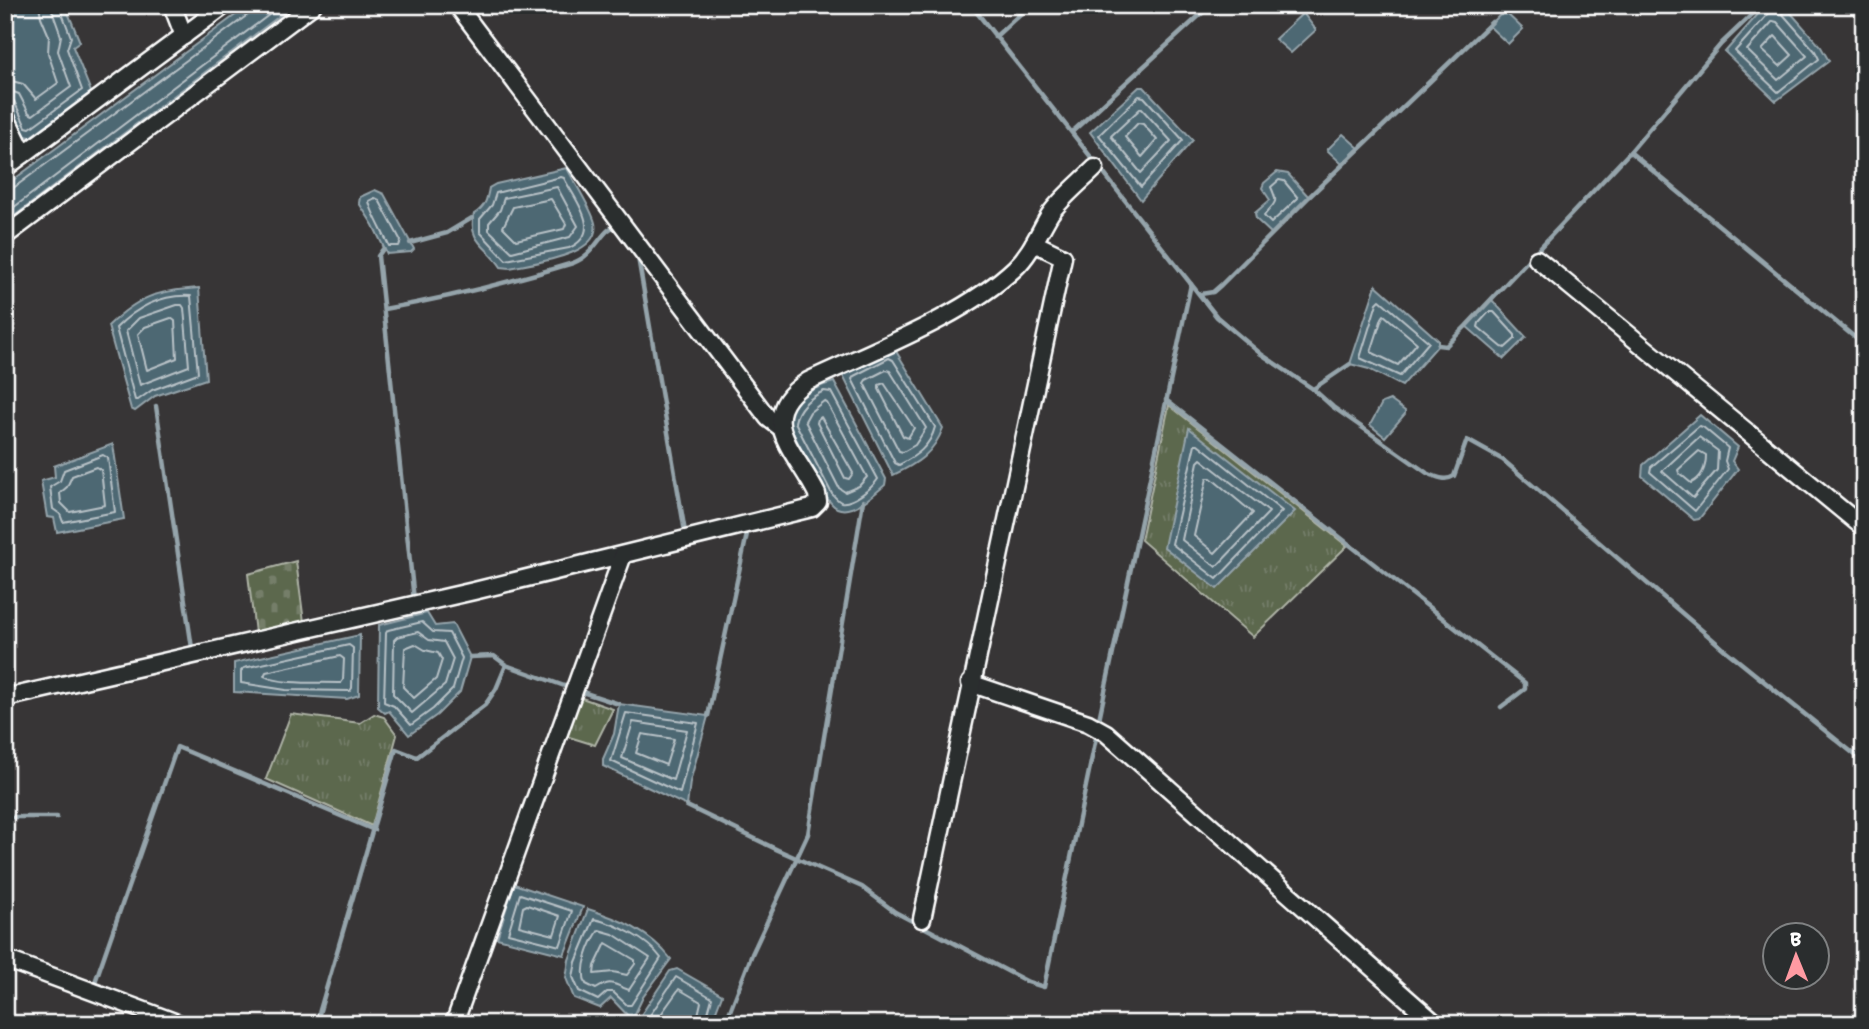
<svg xmlns="http://www.w3.org/2000/svg" width="1869" height="1029" viewBox="0 0 1869 1029" font-family="'Shantell Sans',sans-serif">
<style>
.grass{fill:url(#grass-tufts);stroke:#aeb3a6;stroke-width:2}
.cemetery{fill:url(#cemetery-stones);stroke:#aeb3a6;stroke-width:2}
.water{fill:#4e6773;stroke:#95a4ab;stroke-width:2}
.lines{fill:none;stroke-linecap:round;stroke-linejoin:round}
.shore{stroke:#b8c2c7;stroke-width:2}
.stream{stroke:#95a4ab;stroke-width:4.5}
.street-casing{stroke:#fff;stroke-width:21}
.street{stroke:#2a2d2e;stroke-width:16}
</style>
<defs>
<pattern id="grass-tufts" width="24" height="20" patternUnits="userSpaceOnUse" patternTransform="scale(1.75)"><rect width="24" height="20" fill="#5c674e"/><path d="M3 7l-1-3M5 7V3M7 7l1-3M15 17l-1-3M17 17v-4M19 17l1-3" fill="none" stroke="#747e69"/></pattern>
<pattern id="cemetery-stones" width="16" height="16" patternUnits="userSpaceOnUse" patternTransform="scale(1.75)"><rect width="16" height="16" fill="#5c674e"/><path d="M2 7V4a2 2 0 0 1 4 0v3zM10 15v-3a2 2 0 0 1 4 0v3z" fill="#747e69"/></pattern>
</defs>
<rect width="100%" height="100%" fill="#373536"/>
<filter id="ink" filterUnits="userSpaceOnUse"><feTurbulence type="fractalNoise" baseFrequency=".0143" numOctaves="2"/><feDisplacementMap in="SourceGraphic" scale="14" xChannelSelector="R" yChannelSelector="G"/><feConvolveMatrix kernelMatrix="1 2 1 2 8 2 1 2 1" color-interpolation-filters="sRGB"/></filter>
<g filter="url(#ink)">
<!-- grass -->
<g class="grass">
<path d="M1169 405 1347 546 1253 637 1141 540Z"/>
<path d="M579 697 613 709 595 745 566 736Z"/>
<path d="M374 714 384 717 397 735 372 826 266 779 291 714 360 723Z"/>
</g>
<!-- cemetery -->
<path class="cemetery" d="M296 561 304 622 255 633 248 574Z"/>
<!-- water -->
<g class="water">
<path d="M5 5H65L80 42 73 47 91 92 30 137 22 135 5 99Z"/>
<path d="M249 5H294L5 223V186Z"/>
<path d="M1766 5H1784L1821 47 1829 61 1776 101 1725 52Z"/>
<path d="M1504 11 1523 29 1508 44 1489 26Z"/>
<path d="M1303 13 1316 30 1291 53 1275 39Z"/>
<path d="M1139 87H1144L1193 140 1141 200 1090 132Z"/>
<path d="M1343 134 1360 149 1343 165 1327 150Z"/>
<path d="M567 168C574 182 592 209 595 223 602 256 531 263 510 268L501 267C488 246 467 242 474 214 485 207 487 200 489 188L496 184Z"/>
<path d="M1277 172 1288 174 1309 197 1272 234 1256 219 1255 213 1270 200 1262 188 1264 183Z"/>
<path d="M375 190 384 194 414 249 411 252 387 254 373 225 359 203 360 197Z"/>
<path d="M1376 285 1438 340V345L1402 386 1369 369 1350 364Z"/>
<path d="M199 288 206 379 155 396 135 411 131 409 108 326C139 296 156 291 199 288Z"/>
<path d="M1491 299 1526 337 1504 359 1466 326Z"/>
<path d="M894 348 943 428C934 453 917 464 893 475L842 374Z"/>
<path d="M834 382 886 479 885 485C874 494 853 515 837 508 824 503 797 440 789 424 787 400 814 387 834 382Z"/>
<path d="M1390 400 1405 411V414L1385 437 1370 425 1382 403Z"/>
<path d="M1700 415 1738 447 1732 461 1738 469 1699 519 1694 520 1642 476 1643 465Z"/>
<path d="M1189 428 1295 511 1217 589 1164 547Z"/>
<path d="M113 444 124 519 57 532 54 518 47 517 41 481 55 477 54 466Z"/>
<path d="M427 613 435 626 453 624 470 657 460 692 437 715 409 735 389 711 385 713 378 707 379 625Z"/>
<path d="M360 635 359 695 347 699 234 692V663Z"/>
<path d="M619 704 708 716 690 782 687 806 603 766V759L614 734Z"/>
<path d="M514 884 583 907 564 955 497 938Z"/>
<path d="M588 909C620 919 650 932 671 959L643 997 632 1020 611 998 600 1008 574 998 566 978 569 960Z"/>
<path d="M677 969 722 995 711 1024H635L670 971Z"/>
</g>
<g class="lines">
<!-- shore -->
<g class="shore">
<path d="M1771 5 1769 13 1735 51 1778 92 1819 59 1815 51 1781 12 1779 5"/>
<path d="M1773 21 1777 22 1807 56 1778 80 1747 50Z"/>
<path d="M1775 36 1792 55 1780 66 1762 50Z"/>
<path d="M5 79 23 84 36 99 58 83 48 53 49 36 41 17 39 5"/>
<path d="M5 89 19 94 29 113 33 115 71 87 58 51 61 36 50 5"/>
<path d="M1139 96 1144 97 1183 140 1141 187 1099 135Z"/>
<path d="M5 98 14 101 26 127 30 128 82 90 67 49 71 37 59 5"/>
<path d="M1141 108 1171 141 1141 173 1111 136Z"/>
<path d="M1138 123 1143 124 1157 140 1142 157 1125 137Z"/>
<path d="M561 177 564 178C576 202 604 232 569 248L506 260 480 232V219L492 205 496 193Z"/>
<path d="M1279 180 1284 181 1298 198 1271 223 1264 216C1275 201 1279 205 1271 187Z"/>
<path d="M557 187 578 226 570 237 512 252 489 230V223L500 210 504 198Z"/>
<path d="M5 191 12 189 249 14 253 5"/>
<path d="M375 198 379 200 401 241 399 246H389C384 234 370 210 369 201Z"/>
<path d="M551 199 566 224 564 229 516 240 503 227 513 207Z"/>
<path d="M5 214 282 5"/>
<path d="M191 296 198 373 152 390 138 400H135L116 328C136 308 162 294 191 296Z"/>
<path d="M1380 300 1429 342 1400 376 1360 358 1377 303Z"/>
<path d="M177 305H182L184 308 189 366 140 385 126 331 139 318Z"/>
<path d="M1489 312H1494L1515 335V339L1505 348 1502 347 1478 327 1479 323Z"/>
<path d="M1384 315 1417 343 1398 365 1371 352 1382 318Z"/>
<path d="M171 318 175 321 177 358 147 370 138 334 145 327Z"/>
<path d="M889 358 893 360 935 427C930 447 916 456 899 465L895 463 852 379 854 376Z"/>
<path d="M886 370 890 371 926 428 915 445 903 452 899 451 864 383 866 380Z"/>
<path d="M884 383 914 428 908 438 903 436 879 389V385Z"/>
<path d="M824 391 831 392 878 479C872 488 853 504 841 502 838 501 834 496 832 494L795 422C798 407 811 397 824 391Z"/>
<path d="M824 401 827 403 867 477 859 486 845 492 839 488 805 421 810 412Z"/>
<path d="M821 417 853 473 849 479 845 478 817 423 818 419Z"/>
<path d="M1699 426 1703 427 1728 448 1725 461 1728 469 1695 511 1650 472 1651 467Z"/>
<path d="M1699 437 1718 451 1717 470 1693 498 1662 471Z"/>
<path d="M1195 444H1198L1282 511 1217 579 1172 544Z"/>
<path d="M1699 451 1706 455C1706 467 1702 478 1691 483L1679 473 1678 470Z"/>
<path d="M103 455 108 458 115 512 63 522 60 514 53 509 50 487 60 481 64 470Z"/>
<path d="M1201 459 1269 512 1216 567 1182 540 1198 462Z"/>
<path d="M96 467 101 470 105 505 70 512 61 503 60 493 67 487 72 476Z"/>
<path d="M1207 478H1211L1253 513 1215 553 1194 536Z"/>
<path d="M422 622 433 632 449 633 462 658 453 689 433 709 411 725 394 706 384 702 386 633 388 630Z"/>
<path d="M418 632 429 640 444 642 453 659 445 685 412 713 393 694 394 640 397 637Z"/>
<path d="M415 644 425 650 438 653 442 660 436 679 414 698 403 687 405 648Z"/>
<path d="M349 645 353 648 352 688 350 691 286 690 241 683V671L244 668Z"/>
<path d="M340 656 344 659 343 680 341 683C321 682 280 685 264 676L266 672Z"/>
<path d="M626 713 698 723 680 793 611 761Z"/>
<path d="M633 722 687 730 673 780 622 758Z"/>
<path d="M642 734 674 739 666 765 636 753Z"/>
<path d="M520 894 572 911 560 946 508 933Z"/>
<path d="M527 905 560 916 554 935 519 926 523 907Z"/>
<path d="M594 919C617 924 647 939 661 958L631 1005H627L613 992H607L598 1000 579 991 573 977 576 962Z"/>
<path d="M599 930 613 934 650 958 629 990C613 985 613 978 596 989L586 984C579 969 590 943 599 930Z"/>
<path d="M606 943 635 960V964L627 975 613 972 594 974 595 966Z"/>
<path d="M644 1024 676 977 712 998 705 1024"/>
<path d="M654 1024 679 989 701 1002 696 1024"/>
</g>
<!-- stream -->
<g class="stream">
<path d="M971 5 1217 317 1261 354 1313 389 1333 407 1427 473C1437 477 1445 482 1454 476L1467 440 1503 460 1725 650 1864 762"/>
<path d="M1501 14 1510 5"/>
<path d="M995 37 1030 5"/>
<path d="M1072 132 1211 5"/>
<path d="M1630 152 1864 345"/>
<path d="M410 243 447 233 472 218"/>
<path d="M383 249 378 256 414 600"/>
<path d="M638 257 685 532"/>
<path d="M1201 294 1213 292 1221 285 1309 197 1492 22"/>
<path d="M384 309C448 298 511 282 573 263 595 256 603 226 616 227"/>
<path d="M1438 345 1446 346 1466 326 1630 152 1721 44 1762 5"/>
<path d="M1313 389 1350 364"/>
<path d="M1166 400 1525 683V689L1501 707"/>
<path d="M156 406 192 648"/>
<path d="M470 657 494 656 506 665 570 688"/>
<path d="M579 691 619 704"/>
<path d="M708 716 747 534"/>
<path d="M1098 724 1191 284"/>
<path d="M687 806 778 850 862 887 895 912 1028 982 1044 987 1097 733"/>
<path d="M5 817H57"/>
<path d="M94 985 177 747 374 830"/>
<path d="M182 1018 197 1024"/>
<path d="M316 1024 396 749 417 757 485 705 496 689 506 665"/>
<path d="M725 1024 752 954 808 834 863 501"/>
</g>
<defs>
<g id="street">
<path d="M172 5 184 36"/>
<path d="M457 5 768 418 780 427"/>
<path d="M5 115 24 154"/>
<path d="M5 168 225 5"/>
<path d="M5 236 313 5"/>
<path d="M1537 259 1864 528"/>
<path d="M970 683 1088 723 1106 733 1436 1024"/>
<path d="M5 698 474 591 812 508 818 502 817 494C796 451 752 417 808 381 873 350 963 317 1015 268 1031 253 1039 232 1050 214 1062 197 1080 183 1095 168"/>
<path d="M922 919 1063 257 1034 243"/>
<path d="M5 959 180 1024"/>
<path d="M454 1024 623 555"/>
</g>
</defs>
<!-- street casing -->
<use href="#street" class="street-casing"/>
<!-- street -->
<use href="#street" class="street"/>
</g>
</g>
<!-- margin -->
<rect width="1869" height="1029" fill="none" stroke="#2a2d2e" stroke-width="28"/>
<rect x="14" y="14" width="1841" height="1001" fill="none" stroke="#fff" stroke-width="2.5" filter="url(#ink)"/>
<!-- north arrow -->
<g transform="translate(1796 956) rotate(359)"><circle r="33" fill="#2a2d2e" stroke="#7f8182" stroke-width="2"/>
<path d="M0-5L12 26L0 18L-12 26Z" fill="#ff9aa2"/>
<text y="-10" font-size="19" font-weight="bold" text-anchor="middle" fill="#ffffff">B</text>
</g>
</svg>
